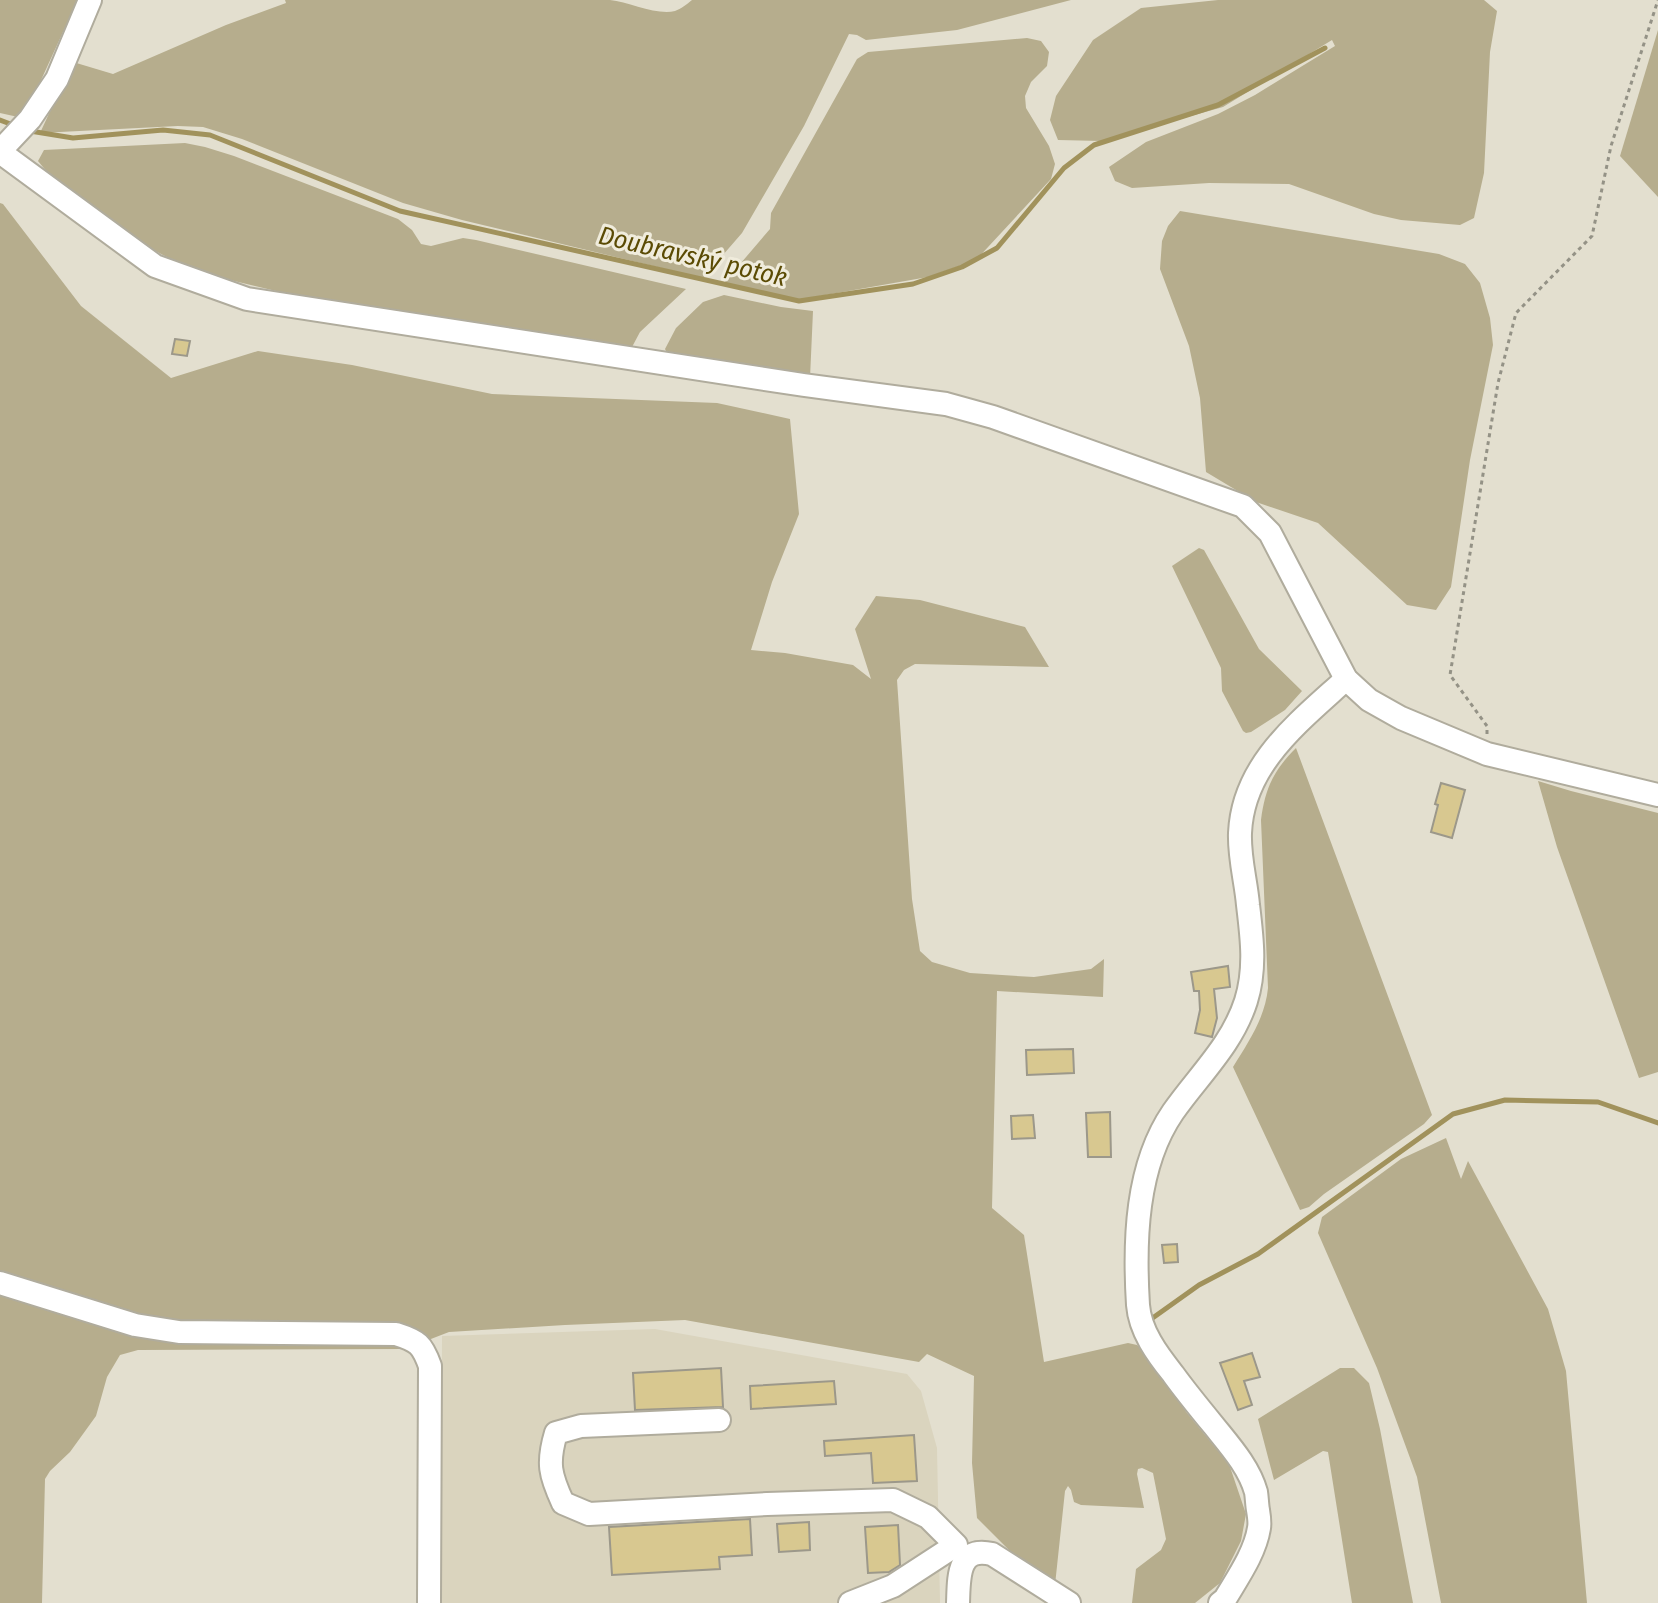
<svg xmlns="http://www.w3.org/2000/svg" width="1658" height="1603" viewBox="0 0 1658 1603" font-family="'Fira Sans Condensed',sans-serif">
<style>
.built{fill:#dad4be}
.green{fill:#b6ad8d}
.lines{fill:none;stroke-linecap:round;stroke-linejoin:round}
.stream{stroke:#a1925c;stroke-width:5}
.building{fill:#d8c890;stroke:#9c988a;stroke-width:2}
.minor-casing{stroke:#b0ac9d;stroke-width:26}
.path{stroke:#949286;stroke-width:3;stroke-dasharray:4 4;stroke-linecap:butt}
.minor{stroke:#fff;stroke-width:22}
.labels{text-anchor:middle;stroke-width:6;stroke-linejoin:round;paint-order:stroke}
.water-label{font-size:26px;font-style:italic;fill:#5b4b04;stroke:#f0ecdc}
</style>
<rect width="100%" height="100%" fill="#e3dfcf"/>
<!-- built -->
<path class="built" d="M655 1329 907 1374 921 1391 937 1448 940 1603H441L442 1336Z"/>
<!-- green -->
<g class="green">
<path d="M0 0H82L67 30 63 32 26 113 18 117 0 113Z"/>
<path d="M285 0H610C629 2 658 16 675 11 681 9 687 4 692 0H1071L957 30 866 40 857 35 849 34 804 126 742 233 703 278 462 220 403 203 242 139 203 127 178 126 40 133 73 62 113 74 226 25 286 3Z"/>
<path d="M1218 0H1484L1497 11 1490 52 1484 173 1474 218 1460 225 1401 220 1374 214 1289 184 1209 183 1132 188 1115 181 1109 167 1146 142 1218 114 1255 95 1335 46 1332 40 1223 107 1102 141 1058 140 1050 120 1056 96 1093 40 1141 8Z"/>
<path d="M1658 30V197L1620 156Z"/>
<path d="M1027 38 1041 41 1049 52 1047 66 1031 82 1025 96 1026 108 1049 146 1055 164 1051 179 976 260 928 277 797 300 723 284 770 229 771 213 857 59 868 52Z"/>
<path d="M185 143 205 147 234 156 398 219 412 230 421 244 431 246 463 238 476 240 686 289 640 332 632 347 624 352 301 297 193 271 148 247 47 172 38 161 44 150Z"/>
<path d="M0 203 3 204 81 306 171 378 258 351 352 365 492 394 717 403 790 419 799 514 772 582 751 650 785 653 853 665 871 679 855 629 876 596 920 600 1025 627 1049 667 915 664 904 670 897 680 912 899 920 951 932 962 970 973 1034 977 1091 969 1104 959 1103 997 997 991 992 1208 1024 1235 1044 1362 1128 1343 1137 1345 1143 1350 1187 1413 1229 1464 1246 1514 1241 1541 1220 1583 1195 1603H1132L1136 1569 1161 1550 1166 1539 1153 1473 1142 1468 1138 1469 1137 1474 1144 1508 1081 1505 1074 1502 1071 1490 1068 1486 1065 1491 1055 1585 1016 1557 977 1518 972 1463 974 1376 927 1354 919 1362 685 1320 565 1325 449 1332 405 1349 138 1350 120 1355 107 1377 96 1416 70 1452 50 1471 45 1479 42 1603H0Z"/>
<path d="M1180 211 1439 254 1465 264 1480 283 1490 318 1493 345 1470 460 1451 587 1436 610 1407 605 1318 523 1256 502 1206 472 1200 398 1189 346 1160 269 1162 241 1168 226Z"/>
<path d="M724 295 781 307 813 311 810 378 669 357 665 349 676 328 703 302Z"/>
<path d="M1199 548 1204 550 1259 649 1302 691 1285 710 1251 732 1246 733 1243 731 1222 691 1221 668 1172 566Z"/>
<path d="M1296 748 1432 1115 1424 1124 1324 1194 1309 1207 1300 1210 1233 1067C1249 1041 1265 1018 1268 988L1261 820C1265 788 1274 770 1296 748Z"/>
<path d="M1538 781 1571 791 1658 813V1072L1639 1078 1557 847Z"/>
<path d="M1446 1138 1461 1179 1468 1161 1548 1309 1566 1371 1587 1603H1441L1417 1477 1377 1368 1318 1233 1322 1217 1401 1159Z"/>
<path d="M1340 1368H1354L1369 1383 1380 1429 1413 1603H1352L1328 1452 1323 1451 1274 1480 1258 1419Z"/>
</g>
<g class="lines">
<!-- stream -->
<g class="stream">
<path d="M0 120 13 125"/>
<path d="M30 131 73 138 163 130 210 135 400 211 799 301 913 284 962 267 997 248 1064 168 1094 145 1218 105 1325 48"/>
<path d="M1147 1322 1199 1285 1258 1254 1453 1114 1505 1100 1598 1102 1658 1123"/>
</g>
</g>
<!-- building -->
<g class="building">
<path d="M175 339 190 341 187 356 172 354Z"/>
<path d="M1441 783 1465 790 1452 838 1431 832 1438 805 1435 804Z"/>
<path d="M1228 966 1230 987 1214 989 1217 1018 1212 1037 1195 1033 1200 1010 1199 991H1194L1191 972Z"/>
<path d="M1073 1049 1074 1073 1027 1075 1026 1050Z"/>
<path d="M1110 1112 1111 1157H1088L1086 1113Z"/>
<path d="M1033 1115 1035 1138 1012 1139 1011 1116Z"/>
<path d="M1177 1244 1178 1262 1164 1263 1162 1245Z"/>
<path d="M1252 1353 1260 1377 1244 1381 1252 1405 1238 1410 1220 1363Z"/>
<path d="M721 1368 723 1407 635 1410 633 1373Z"/>
<path d="M834 1381 836 1404 751 1409 750 1386Z"/>
<path d="M914 1435 917 1481 873 1483 871 1453 825 1456 824 1441Z"/>
<path d="M750 1519 752 1555 719 1557 720 1569 612 1575 609 1527Z"/>
<path d="M809 1522 810 1550 779 1552 777 1524Z"/>
<path d="M898 1525 900 1565 889 1572 868 1573 865 1527Z"/>
</g>
<g class="lines">
<defs>
<g id="minor">
<path d="M0 151 30 119 57 79 90 0"/>
<path d="M0 152 155 266 247 299 804 385 946 404 993 417 1243 506 1270 533 1346 679 1369 700 1401 718 1487 754 1658 795"/>
<path d="M0 1283 135 1325 179 1332 396 1334C418 1341 422 1344 430 1366L429 1603"/>
<path d="M719 1420 581 1426 556 1433C547 1463 550 1475 563 1503L589 1514 767 1504 893 1500 928 1517 956 1545 893 1586 850 1603"/>
<path d="M958 1603C959 1578 957 1546 992 1554L1069 1603"/>
<path d="M1220 1603 1225 1599C1238 1577 1255 1553 1259 1528 1260 1523 1259 1516 1258 1510 1257 1505 1257 1498 1256 1492 1249 1467 1230 1446 1214 1426 1200 1409 1186 1392 1173 1374 1157 1354 1140 1331 1138 1305 1134 1241 1136 1166 1173 1112 1199 1075 1232 1045 1246 1001 1256 969 1252 938 1248 905 1246 881 1239 858 1240 833 1243 764 1299 722 1346 679"/>
</g>
</defs>
<!-- minor casing -->
<use href="#minor" class="minor-casing"/>
<!-- path -->
<path class="path" d="M1487 734V726L1450 675 1498 383 1516 313 1592 236 1611 146 1658 0"/>
<!-- minor -->
<use href="#minor" class="minor"/>
</g>
<g class="labels">
<!-- water labels -->
<g class="water-label">
<text transform="translate(693 256) rotate(13)" y="9">Doubravský potok</text>
</g>
</g>
</svg>
